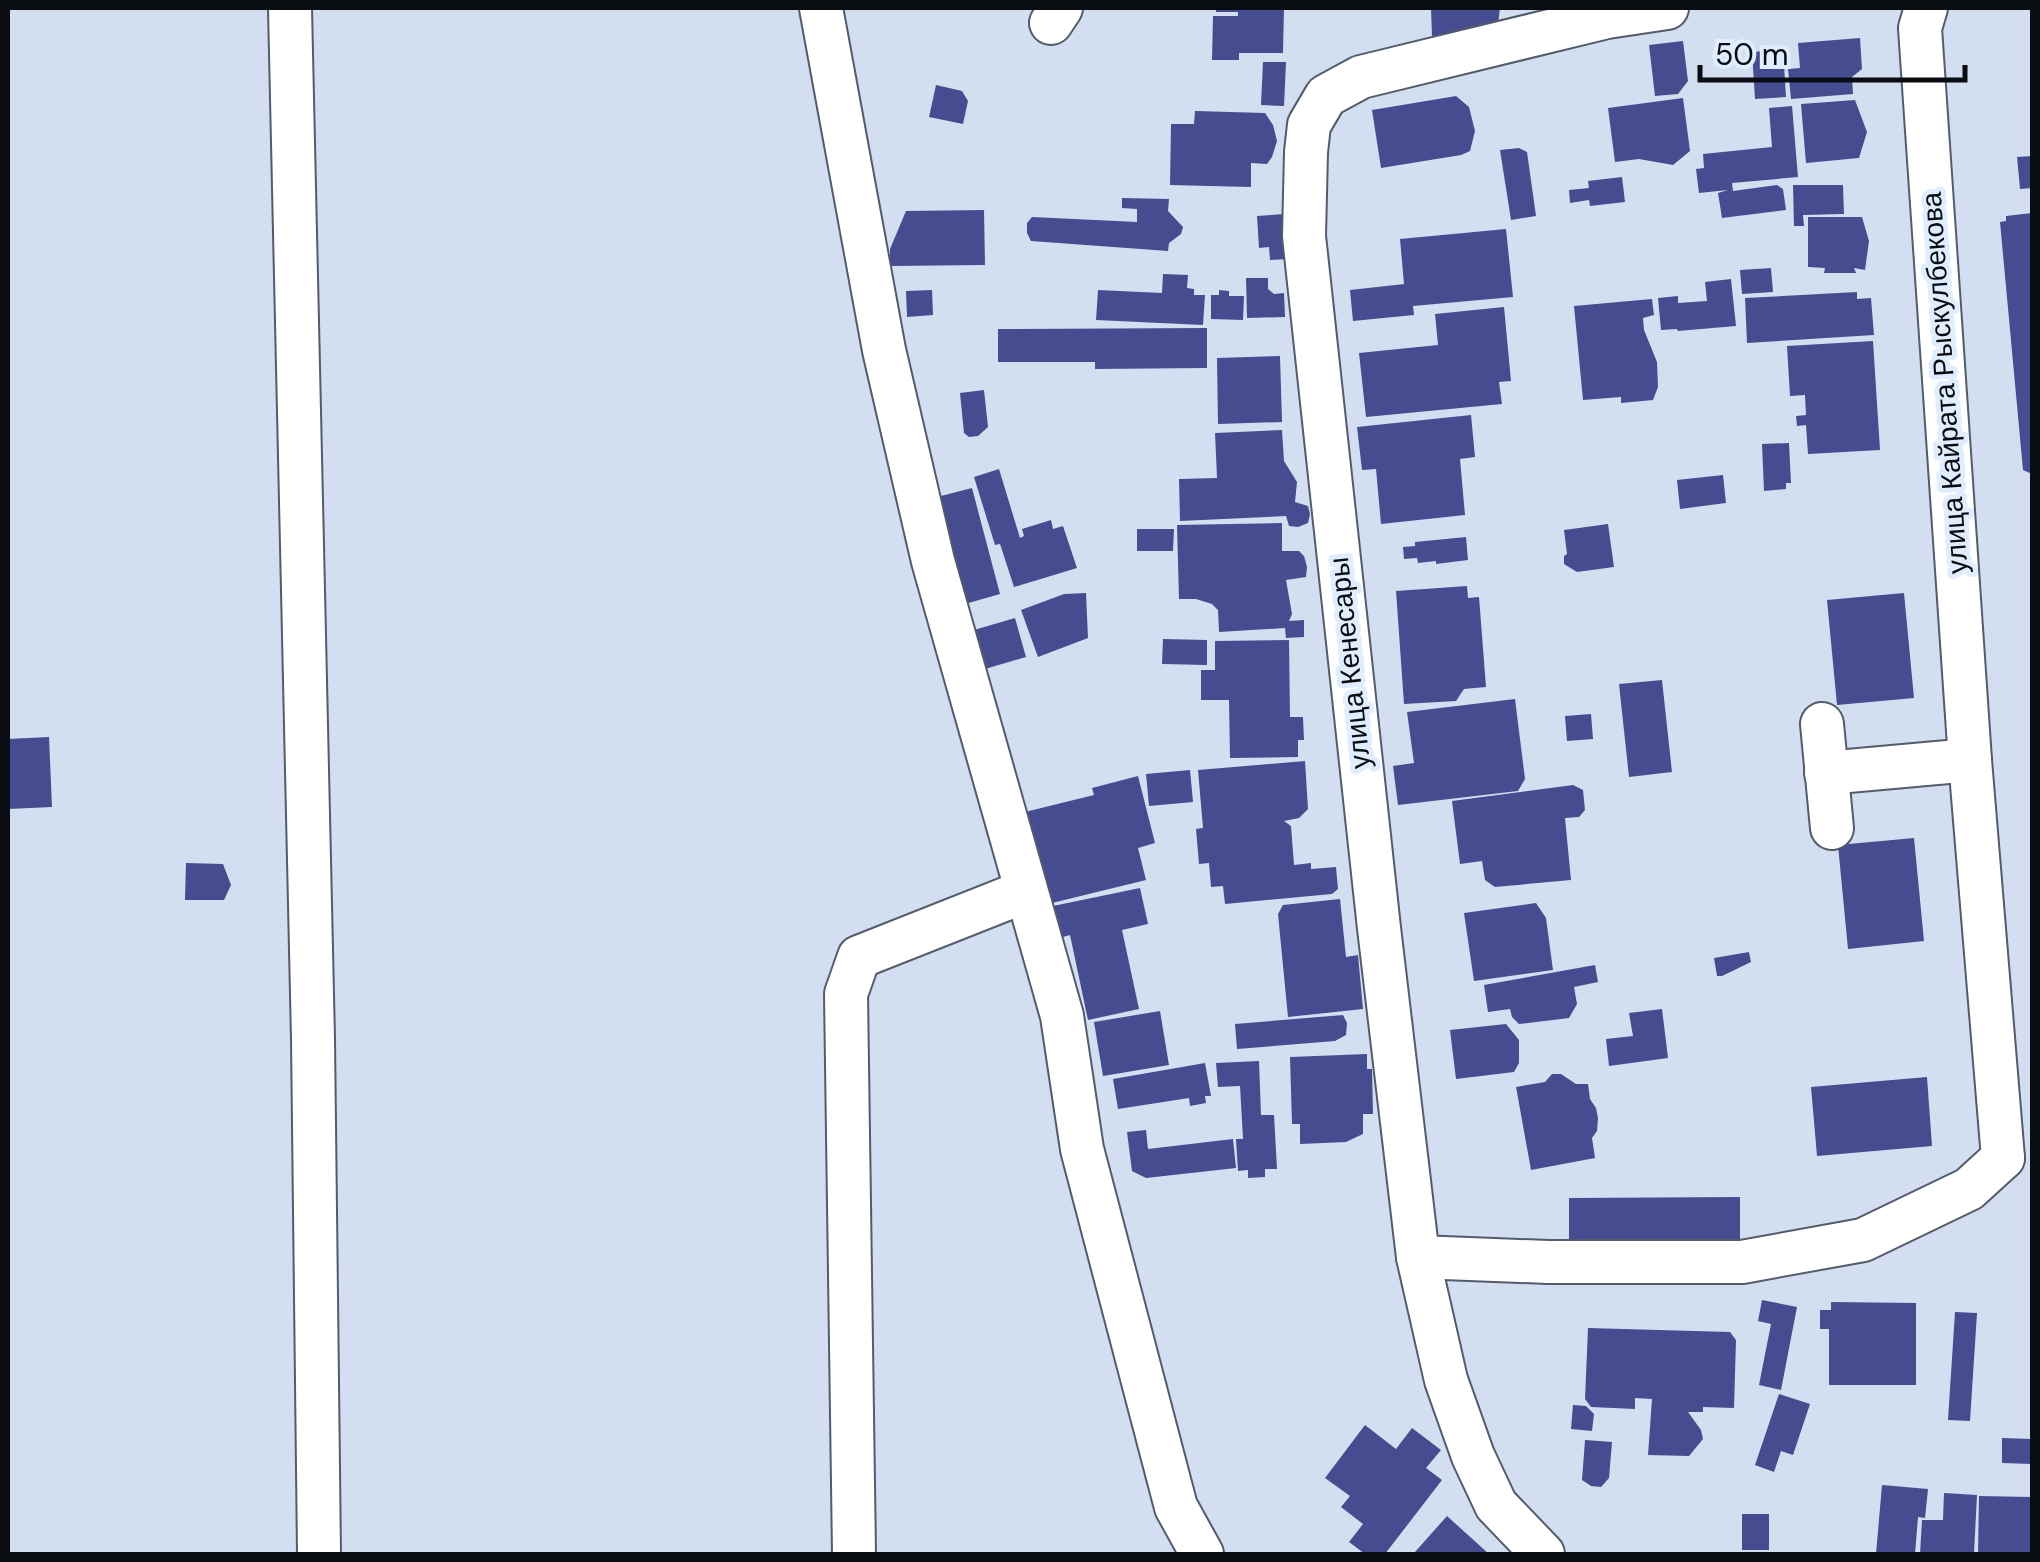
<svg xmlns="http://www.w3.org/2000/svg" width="2040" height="1562" viewBox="0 0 2040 1562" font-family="'DM Sans',sans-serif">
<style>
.building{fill:#454d90}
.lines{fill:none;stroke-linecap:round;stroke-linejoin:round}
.minor-casing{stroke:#525c6b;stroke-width:46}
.minor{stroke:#fff;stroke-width:42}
.labels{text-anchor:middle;stroke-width:10;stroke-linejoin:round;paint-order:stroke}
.street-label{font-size:28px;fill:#090d12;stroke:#e0edfe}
</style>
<rect width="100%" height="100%" fill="#d3dff1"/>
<!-- building -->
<g class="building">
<path d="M1216 8H1284L1283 53H1239V60H1212L1213 16H1238V12H1216Z"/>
<path d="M1431 8H1500L1498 25 1492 34 1432 36Z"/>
<path d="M1860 38 1862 69 1852 77 1853 94 1791 99 1788 69 1800 68 1798 43Z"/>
<path d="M1683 41 1688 81 1678 94 1655 96 1649 45Z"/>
<path d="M1789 49 1790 63 1784 64 1786 97 1755 99 1752 52Z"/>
<path d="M1263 62H1286L1284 106 1261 105Z"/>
<path d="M936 85 962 91 968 101 963 124 929 117Z"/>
<path d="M1456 96 1469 107 1475 131 1470 151 1461 155 1381 168 1372 110Z"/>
<path d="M1683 98 1690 151 1673 165 1639 159 1615 162 1608 108Z"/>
<path d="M1855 100 1867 132 1859 158 1806 163 1801 104Z"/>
<path d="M1792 106 1798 177 1732 183 1733 191 1777 185 1783 189 1786 210 1722 218 1718 193 1728 190 1699 193 1696 169 1704 168 1703 154 1772 147 1769 108Z"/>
<path d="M1195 111 1265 113 1273 125 1277 141 1272 157 1267 164 1251 163V187L1170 185 1171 124H1194Z"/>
<path d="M1519 148 1527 152 1536 216 1511 220 1500 150Z"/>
<path d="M2032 156V188L2020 189 2017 157Z"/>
<path d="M1622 177 1625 202 1590 206 1589 200 1570 203 1569 190 1589 188 1588 181Z"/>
<path d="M1793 185H1843L1844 214 1803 215 1804 226H1794Z"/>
<path d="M1122 198 1169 199 1168 211 1183 227 1181 234 1169 243 1168 251 1031 241 1027 233V223L1032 217 1137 222V209L1122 208Z"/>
<path d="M984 210 985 265 890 266V249L906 211Z"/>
<path d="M2032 213V474L2023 470 2000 222 2006 221V216Z"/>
<path d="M1285 214 1288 259 1270 260 1269 247 1259 248 1257 216Z"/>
<path d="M1808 217H1862L1869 241 1865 270 1854 268 1856 273H1824L1825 268 1808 267Z"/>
<path d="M1506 229 1513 297 1413 306 1414 315 1353 321 1350 290 1404 284 1400 239Z"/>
<path d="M1771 268 1773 292 1742 294 1740 270Z"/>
<path d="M1163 274 1188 275 1187 288 1194 289V295H1205L1203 325 1096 320 1098 290 1162 293Z"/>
<path d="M1246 278H1268V289L1274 294 1284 293 1285 317 1247 318Z"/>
<path d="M1731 279 1736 326 1678 331 1677 329 1661 330 1658 298 1678 296V303L1707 301 1705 282Z"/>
<path d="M932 290 933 315 907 317 906 291Z"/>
<path d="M1219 290 1229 291V296H1244L1243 320 1211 319V295H1219Z"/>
<path d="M1857 292V299L1871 298 1874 335 1747 343 1745 298Z"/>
<path d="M1652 299 1654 315 1643 318 1644 330 1657 362 1658 387 1653 400 1621 403V397L1583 400 1574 306Z"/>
<path d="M1504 307 1511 381 1499 382 1502 404 1366 417 1359 353 1438 345 1435 314Z"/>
<path d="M1207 328V368L1095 369V362H998V329Z"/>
<path d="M1873 341 1880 450 1808 454 1806 425 1797 426 1796 416 1806 415 1805 395 1790 396 1787 346Z"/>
<path d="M1280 356 1282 422 1218 424 1217 358Z"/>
<path d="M984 390 988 427 978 436 969 437 964 433 960 393Z"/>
<path d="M1471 415 1475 457 1460 459 1465 515 1381 524 1376 469 1362 470 1357 427Z"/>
<path d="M1282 430 1284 461 1297 482 1295 502 1308 506 1310 514 1308 523 1298 527 1289 526 1286 516 1180 521 1179 479 1217 478 1215 433Z"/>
<path d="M1789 443 1791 483H1786V489L1764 491 1762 444Z"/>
<path d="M999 469 1020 538 1024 536 1022 529 1051 520 1053 529 1063 526 1077 568 1014 587 1000 544 995 545 974 477Z"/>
<path d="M1723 475 1726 503 1680 509 1677 480Z"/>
<path d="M972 488 1000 594 965 604 937 497Z"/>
<path d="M1282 523V551H1299L1304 556 1307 567 1306 577 1286 580 1292 614 1289 621 1304 620V637L1286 638 1285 628 1219 632 1218 610 1212 604 1196 599H1179L1177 525Z"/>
<path d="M1608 524 1614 567 1577 572 1564 564V556L1567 554 1564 530Z"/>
<path d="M1137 529H1174L1173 551H1137Z"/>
<path d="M1466 537 1468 560 1436 564V561L1418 563 1417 558 1404 559 1403 547 1415 546V542Z"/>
<path d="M1467 586 1468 598 1479 597 1486 687 1464 689 1456 701 1404 704 1396 591Z"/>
<path d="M1086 593 1088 638 1038 657 1021 610 1064 594Z"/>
<path d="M1904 593 1914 698 1837 705 1827 600Z"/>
<path d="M1015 618 1026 657 985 669 974 630Z"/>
<path d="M1163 639 1207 640V665L1162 664Z"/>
<path d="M1289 640 1290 717H1303L1304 740H1298V757L1230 758 1229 700H1201V670H1215V641Z"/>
<path d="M1662 680 1672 772 1629 777 1619 684Z"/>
<path d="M1515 699 1525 779 1518 791 1398 805 1393 766 1414 763 1407 712Z"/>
<path d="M1591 714 1593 739 1567 741 1565 716Z"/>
<path d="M49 737 52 807 8 809V739Z"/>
<path d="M1305 761 1308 809 1299 818 1284 821 1291 826 1294 865 1311 863V869L1336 867 1338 889 1332 894 1225 904 1223 886 1211 887 1209 863 1199 864 1196 829 1203 828 1198 770Z"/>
<path d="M1190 770 1193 802 1149 806 1146 774Z"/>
<path d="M1138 776 1155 843 1138 848 1146 880 1048 904 1025 812 1094 795 1092 788Z"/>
<path d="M1573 785 1583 790 1585 810 1579 817 1565 818 1571 880 1495 887 1485 880 1482 861 1460 864 1452 801Z"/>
<path d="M1914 838 1924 941 1848 949 1838 845Z"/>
<path d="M186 863 223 864 231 885 224 900H185Z"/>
<path d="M1140 888 1148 924 1122 930 1139 1009 1088 1020 1070 935 1059 938 1053 906Z"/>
<path d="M1340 899 1346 957 1358 955 1363 1009 1288 1017 1278 914 1283 905Z"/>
<path d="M1536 903 1546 918 1553 970 1474 981 1464 913Z"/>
<path d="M1749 952 1751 962 1722 976H1717L1714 958Z"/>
<path d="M1595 965 1598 982 1574 987 1577 1004 1569 1018 1519 1024 1512 1017 1510 1009 1488 1012 1484 985Z"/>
<path d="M1662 1009 1668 1058 1609 1066 1606 1039 1633 1036 1629 1013Z"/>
<path d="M1160 1011 1169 1065 1103 1076 1094 1022Z"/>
<path d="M1343 1015 1347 1023 1346 1035 1335 1041 1237 1049 1235 1024Z"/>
<path d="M1506 1024 1519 1040V1063L1514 1072 1456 1079 1450 1030Z"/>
<path d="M1367 1054V1069H1372L1373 1114H1363V1134L1346 1142 1300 1144V1124H1292L1290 1057Z"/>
<path d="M1259 1061 1261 1115H1274L1277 1169H1265V1177L1248 1178V1170L1238 1171 1236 1139H1243L1240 1086 1218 1087 1216 1063Z"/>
<path d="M1205 1063 1211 1096H1205L1206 1103 1190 1106 1189 1098 1118 1109 1113 1079Z"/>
<path d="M1552 1074H1561L1576 1084H1588L1590 1099 1596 1108 1598 1118 1597 1131 1592 1138 1595 1158 1531 1170 1516 1087 1545 1082Z"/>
<path d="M1927 1077 1932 1146 1817 1156 1811 1087Z"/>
<path d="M1146 1130 1148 1149 1233 1139 1236 1168 1146 1178 1132 1171 1127 1132Z"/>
<path d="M1740 1197V1247L1569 1242V1198Z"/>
<path d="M1762 1300 1797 1307 1781 1390 1759 1385 1771 1324 1758 1321Z"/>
<path d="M1831 1302 1916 1303V1385H1829V1329H1820V1310H1831Z"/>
<path d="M1955 1312 1977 1313 1970 1421 1948 1420Z"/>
<path d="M1588 1328 1730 1332 1736 1340 1734 1408 1703 1407V1412H1688L1701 1430 1703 1439 1689 1456 1648 1455 1652 1399 1635 1398V1409L1591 1407 1585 1399Z"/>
<path d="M1779 1394 1810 1404 1793 1455 1781 1451 1774 1472 1755 1465Z"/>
<path d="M1573 1405 1586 1406 1594 1414 1592 1431 1571 1429Z"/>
<path d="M1365 1425 1396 1449 1412 1428 1441 1450 1426 1468 1442 1480 1385 1554H1365L1349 1542 1363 1524 1341 1507 1350 1496 1325 1478Z"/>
<path d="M2002 1438 2032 1439V1464L2002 1463Z"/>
<path d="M1585 1440 1612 1442 1609 1478 1601 1487 1591 1486 1582 1480Z"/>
<path d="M1882 1485 1928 1489 1925 1518 1918 1517 1915 1554H1876Z"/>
<path d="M1944 1493 1977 1495 1974 1554H1920L1922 1520H1943Z"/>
<path d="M1979 1496 2032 1497V1554H1978Z"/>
<rect x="1742" y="1514" width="27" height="36"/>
<path d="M1447 1516 1489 1554H1418L1415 1552Z"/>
</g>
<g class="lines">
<defs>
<g id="minor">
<path d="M290 8 313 1039 319 1554"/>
<path d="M821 8 884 350 933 561 1062 1016 1082 1149 1176 1507 1202 1554"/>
<path d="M1926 8 1920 28 1970 760 2003 1158"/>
<path d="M1051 23 1061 8"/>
<path d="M1822 724 1832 828"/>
<path d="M1826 773 1970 760"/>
<path d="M1418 1257 1548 1262H1742L1863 1240 1969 1189 2003 1158"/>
<path d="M854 1554 846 994 859 957 1026 891"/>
<path d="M1543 1554 1496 1505 1473 1456 1446 1380 1418 1257 1379 928 1304 236 1306 152 1309 125 1326 96 1361 77 1607 17 1667 8"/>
</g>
</defs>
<!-- minor casing -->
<use href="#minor" class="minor-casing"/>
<!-- minor -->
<use href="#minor" class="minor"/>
</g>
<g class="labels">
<!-- street labels -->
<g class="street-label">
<text transform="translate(1944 383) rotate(-94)" y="10">улица Кайрата Рыскулбекова</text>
<text transform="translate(1349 663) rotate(-96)" y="10">улица Кенесары</text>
</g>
</g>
<!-- border -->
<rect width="2040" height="1562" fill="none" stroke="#090d12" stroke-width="20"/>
<!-- scale -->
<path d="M1700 65v15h265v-15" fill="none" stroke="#090d12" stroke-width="5"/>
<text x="1715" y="65" font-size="30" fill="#090d12" stroke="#e0edfe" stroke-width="8" paint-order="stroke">50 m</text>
</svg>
